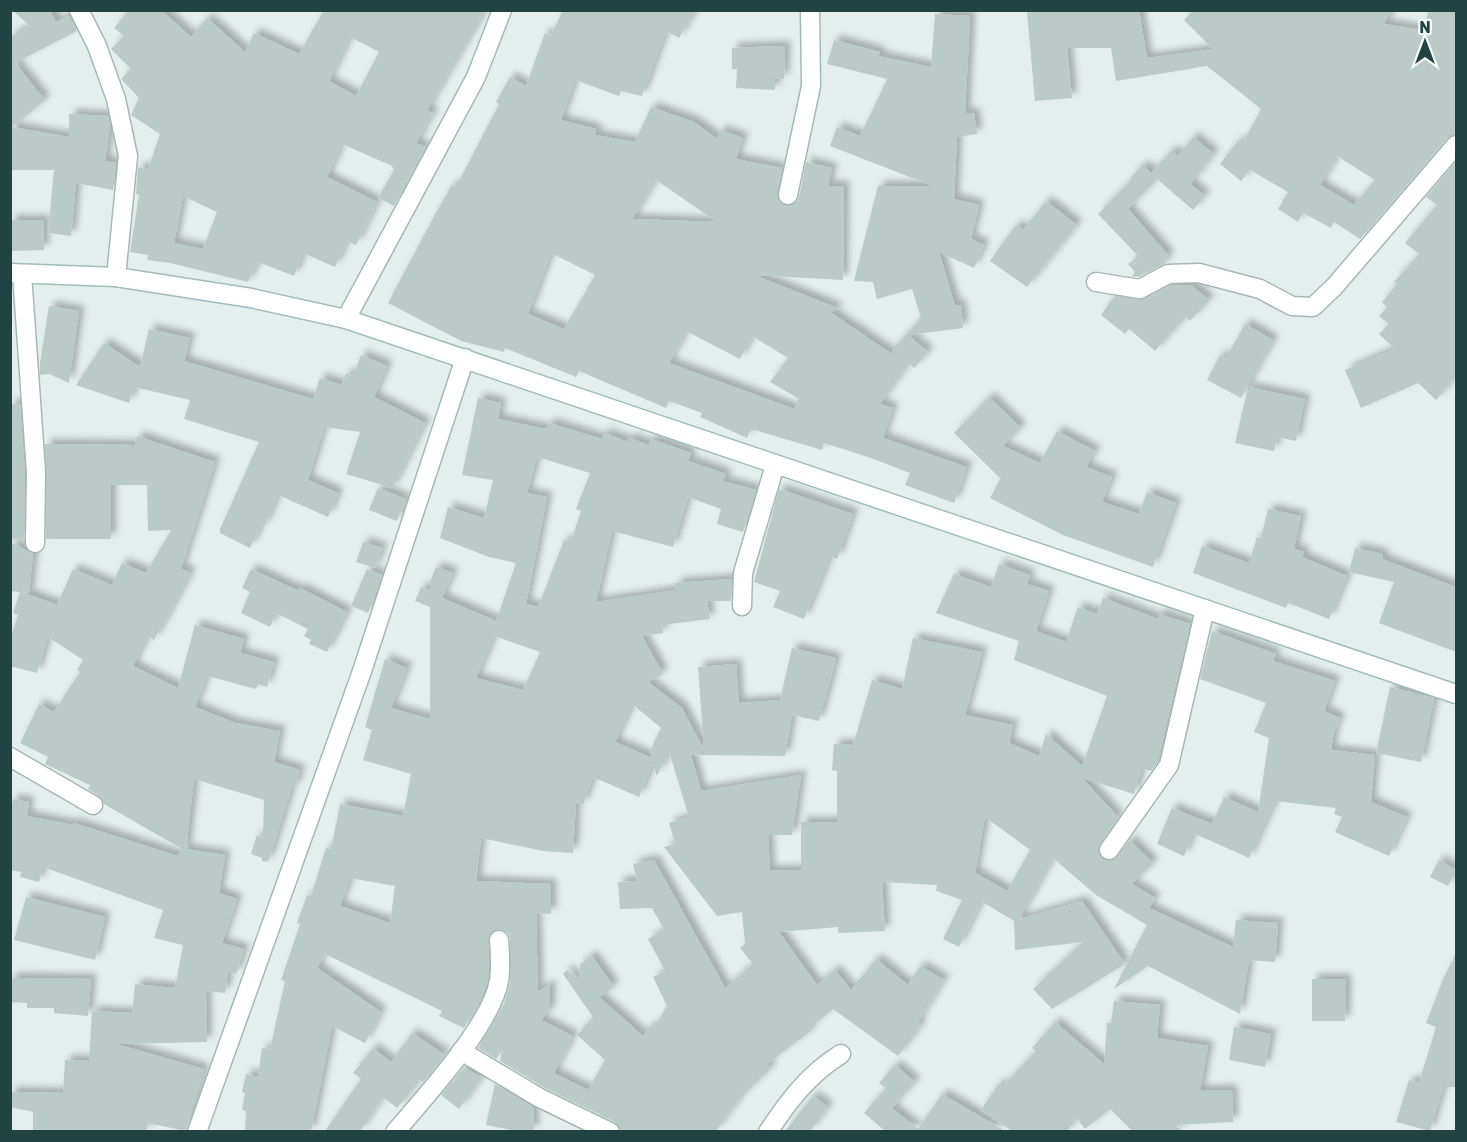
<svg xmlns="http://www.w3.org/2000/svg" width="1467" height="1142" viewBox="0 0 1467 1142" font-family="Rubik,sans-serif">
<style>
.building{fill:#b9cac7;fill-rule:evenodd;filter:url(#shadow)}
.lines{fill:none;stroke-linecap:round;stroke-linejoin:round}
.minor-casing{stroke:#a6b8b6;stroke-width:21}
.tertiary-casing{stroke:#a6b8b6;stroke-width:21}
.secondary-casing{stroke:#a1bcba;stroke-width:21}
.minor{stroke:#fff;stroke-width:18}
.tertiary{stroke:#fff;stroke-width:18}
.secondary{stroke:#fff;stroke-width:18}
</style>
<defs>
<filter id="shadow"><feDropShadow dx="5.5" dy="-5.5" stdDeviation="3" flood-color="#0004"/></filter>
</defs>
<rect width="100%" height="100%" fill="#e4efed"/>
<!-- building -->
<g class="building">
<path d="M12 10H50L56 22 69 16 77 31 15 63 45 100 12 127 69 137V114L108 116 110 126 105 161 116 163 113 190 76 183 71 236 48 233 54 170H10V37L30 26Z"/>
<path d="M129 10H161L191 37 207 18 245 52 254 33 299 54 324 10H485L427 110 433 113 416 143 425 147 394 206 378 198 394 170 392 166 342 144 327 177 377 202 356 245 347 241 335 267 303 253 294 276 258 262 248 282 170 263 147 260 148 255 130 252 139 195 136 194 138 167 148 169 160 134 131 115 139 98 121 79 131 69 111 49 124 36 114 28ZM350 37 379 52 356 96 329 81ZM183 196 217 212 203 249 174 243Z"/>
<path d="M563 10H695L679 38 666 31 642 96 621 91 619 96 575 80 561 120 596 129 595 135 635 142 651 107 694 122 717 139 720 130 743 138 736 159 782 168 777 198 786 206 796 203 799 198 806 162 832 168 828 186H844L843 280 754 275 840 309 830 312 893 355 892 350 921 318 912 289 877 299 873 282 854 281 878 186H933L830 146 837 127 860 136 887 79 827 64 834 40 880 52 878 56 931 67 935 14 970 16 965 114 974 113 977 134 957 137 954 199 979 205 971 239 984 245 974 268 939 252 955 306 961 305 963 328 908 335 928 352 914 368 909 363 880 404 893 408 883 438 967 467 954 503 905 485 910 473 868 457 824 443 822 450 751 429 747 438 700 417 702 413 669 401 666 408 579 371 576 377 505 348 504 352 461 341 388 303 438 209 452 185 456 187 499 104 496 102 510 77 526 86 545 33 551 35ZM656 180 717 222 632 219ZM551 253 595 275 564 329 528 314ZM686 331 740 359 752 336 788 358 770 382 799 399 794 409 669 363Z"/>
<path d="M1045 10H1139L1147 58 1213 49 1184 20 1194 10H1391L1384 24 1423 30 1429 10H1456V134L1447 138 1360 239 1334 222 1331 228 1303 213 1298 222 1278 209 1288 192 1250 170 1241 181 1220 164 1238 141 1242 144 1261 109 1207 66 1116 81 1111 48H1067L1072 98 1035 101 1027 12ZM1337 156 1375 180 1354 205 1320 185Z"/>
<path d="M785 46 784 79 775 78V90L736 88 737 69H732V48Z"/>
<path d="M1193 137 1214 154 1190 184 1205 196 1193 210 1157 179 1128 209 1169 256 1164 261 1166 263 1138 277 1132 276 1135 272 1128 264 1138 256 1098 214 1132 180 1130 178 1143 165 1151 173 1172 150 1178 156Z"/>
<path d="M1456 162V377L1436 400 1418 383 1361 408 1345 370 1395 349 1379 334 1389 324 1379 316 1387 307 1382 302 1397 284 1394 282 1419 254 1405 243 1437 205 1426 197Z"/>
<path d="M1046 201 1077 225 1027 287 990 261 1016 225 1023 230Z"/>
<path d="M10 220H44V250L10 251Z"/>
<path d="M1171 285H1191L1209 300 1190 321 1185 317 1155 351 1129 329 1125 334 1101 315 1115 296 1145 299Z"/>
<path d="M49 306 79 311 69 383 49 374 40 375V363Z"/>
<path d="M1245 324 1273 340 1241 398 1207 380 1220 355 1226 358Z"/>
<path d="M149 329 190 338 184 361 313 399 320 378 342 385 346 373 353 376 361 355 387 366 374 397 425 423 392 488 346 474 360 432 324 427 308 480 338 493 328 517 278 495 264 527 261 525 250 548 220 533V529L259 442 184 419 190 400 134 387 129 403 76 385 104 343 140 367Z"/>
<path d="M1248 387 1305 399 1296 441 1277 437 1274 451 1235 443Z"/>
<path d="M989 397 1021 428 1003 446 1040 463 1057 431 1095 451 1086 467 1112 477 1102 502 1139 514 1147 492 1176 503 1153 567 1063 535 990 498 1000 479 1002 480 954 433Z"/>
<path d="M478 398 501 403 498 419 546 429 549 423 602 439 604 433 628 442 629 438 649 445 651 439 691 453 688 461 726 474 723 481 756 490 743 532 717 524 721 509 688 497 673 547 612 531 596 602 676 590 675 583 732 579 731 601H707L710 619 662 625 663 633 642 636 663 674 648 682 682 708 704 750 698 667 736 664 739 703 780 700 792 648 836 658 819 721 792 715 785 756 691 755 701 791 801 775 792 835H768L770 871 801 870V822H837V771L832 770 834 744 853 745 872 680 902 689 913 638 982 652 965 715 1013 725 1009 743 1039 756 1046 734 1082 766 1107 696 1014 660 1019 641 936 613 954 574 991 587 999 564 1030 575 1027 584 1049 591 1036 631 1066 642 1078 607 1097 614 1103 598 1158 619 1159 614 1190 624 1157 763 1151 771 1142 768 1134 794 1082 778 1118 817 1100 844 1098 850 1102 859 1114 860 1130 840 1153 863 1132 884 1155 898 1149 908 1233 947 1236 920 1278 923 1275 962 1249 960 1240 1014 1148 966 1114 989 1147 925 1096 895 1053 858 1019 919 1082 901 1125 964 1052 1009 1033 989 1083 942 1015 950 1014 921 981 901 959 947 943 939 962 900 936 891 937 885 882 882 885 931 838 933V927L779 932 817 985 835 970 851 990 876 959 908 985 920 966 944 980 918 1022 921 1025 898 1056 833 1009 809 1028 811 1031 767 1064 771 1068 739 1099 716 1131H621L615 1122 545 1088 500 1061 502 1050 496 1059 478 1048 504 1004 510 983V939L508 933 499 929 489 936 488 979 483 994 464 1028 439 1016 442 1011 325 954 317 968 381 1012 365 1043 332 1026 311 1131H245L246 1111 242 1110 245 1093 242 1092 246 1074 258 1077 262 1048 270 1049 285 981 281 980 300 924 297 923 307 895 311 896 326 848 331 849 340 804 403 816 411 774 363 760 372 730 365 727 385 659 407 668 391 708 430 719V607L415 601 421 587 430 590V582L436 567 453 573 442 598 496 621 516 563 489 557 440 538 448 507 484 518 493 480 462 475ZM537 457 590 473 576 509 581 511 571 541 564 540 538 607 526 604 547 497 527 493ZM494 636 540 652 523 690 476 678ZM632 704 661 728 650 751 652 758 615 742ZM669 752 689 817 669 823 675 844 664 847 717 916 742 912 745 944 740 948 753 964 725 988 654 860 633 864 637 881 618 882 620 909 652 908 664 930 648 939 665 971 653 977 667 1006 654 1028 650 1026 643 1036 599 997 614 987 592 956 580 964 579 980 567 970 563 974 593 1017 577 1035 605 1060 588 1090 554 1073 573 1036 541 1020 550 1009V984L538 992 536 913 551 914V884L476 881 481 838 543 851 573 853 576 802 583 805 593 777 639 797 653 764 657 776ZM985 817 1030 850 1007 891 975 873ZM350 878 395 886 390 923 340 906Z"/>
<path d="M10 404H20L25 472 24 539H10Z"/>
<path d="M137 436 215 462 181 569 191 573 154 640 147 636 133 666 178 688 195 625 244 639 240 653 274 662 267 687 258 684 256 689 207 676 195 707 235 723 280 731 274 762 300 770 295 787 292 786 269 860 266 862 262 861V858L251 854 257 835 263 837 264 800 194 779 186 849 225 855 219 893 237 899 222 943 244 949 236 974 228 972 225 993 206 991 207 1042 116 1044 204 1069 186 1131 148 1123 146 1131H33V1112L10 1107V1092L63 1093 65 1060 89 1061 92 1011 132 1013 135 984 175 988 183 945 154 938 163 910 43 867 39 882 20 877 21 872 10 870V813L13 799 29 802 27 816 73 825 74 823 178 856 182 849 104 804 99 796 88 789 90 785 45 764 48 757 20 743 39 704 54 712 80 672 77 670 83 660 48 637 37 673 10 666V639L18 615 13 613 20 592 10 591V542L33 554 29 593 22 592 57 605 73 569 112 585 122 563 146 573 171 530 148 531 147 485H111V539H46L45 444 135 445Z"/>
<path d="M378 488 406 499 397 521 369 510Z"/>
<path d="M779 489 853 514 837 559 830 556 804 619 773 607 780 591 754 582Z"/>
<path d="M1268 509 1301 516 1294 549 1304 552 1302 557 1347 576 1329 619 1288 603 1286 608 1193 573 1202 546 1249 563 1257 537 1261 538Z"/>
<path d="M363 542 382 548 375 568 356 562Z"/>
<path d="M1355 548 1383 554 1382 559 1456 587V652L1379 623 1394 582 1349 572Z"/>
<path d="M251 569 299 591 300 588 347 612 327 652 309 644 311 640 304 636 308 629 276 613 270 627 241 613 250 592 242 588Z"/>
<path d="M367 569 382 575 368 613 351 606Z"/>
<path d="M1212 631 1276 654 1273 661 1335 681 1324 711 1340 718 1334 732 1331 750 1375 755 1371 802 1407 817 1389 856 1335 832 1342 817 1334 814 1336 808 1275 801 1249 858 1193 833 1184 856 1157 844 1172 808 1212 824 1224 797 1258 812 1269 738 1254 732 1266 703 1200 679Z"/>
<path d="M1390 687 1434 698 1421 762 1376 753Z"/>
<path d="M1439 860 1456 870 1448 886 1430 877Z"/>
<path d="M26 897 105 917 95 960 14 940Z"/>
<path d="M1456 954V1087H1443L1430 1131 1396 1122 1409 1080 1419 1083 1436 1027 1426 1023 1444 977Z"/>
<path d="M10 978 91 979 88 1016 54 1013V1008H27V1003L10 1002Z"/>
<path d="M1312 979H1346L1345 1021H1312Z"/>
<path d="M1114 1001 1160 1005 1157 1038 1208 1046 1200 1091 1232 1090 1233 1122 1175 1125 1182 1131H1132L1110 1109 1085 1129 1077 1119 1067 1131H1012L981 1110 998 1084 1002 1087 1036 1051 1032 1048 1055 1022 1104 1064 1107 1023H1111Z"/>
<path d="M1234 1027 1271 1034 1265 1067 1229 1060Z"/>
<path d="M412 1033 445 1055 423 1082 420 1080 397 1108 383 1097 360 1131H325L361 1079 353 1073 373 1048 391 1062Z"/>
<path d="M895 1065 915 1082 892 1108 918 1129 942 1094 1005 1131H885L864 1113 886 1088 879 1083Z"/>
<path d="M464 1068 482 1077 459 1109 441 1095Z"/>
<path d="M495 1084 533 1107 534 1131H516L486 1125Z"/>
<path d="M813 1096 828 1107 810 1131H785Z"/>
</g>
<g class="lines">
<defs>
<g id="minor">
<path d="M79 10 97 46 116 99 128 156 116 277"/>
<path d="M788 195 811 86 810 10"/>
<path d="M22 274 36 472 35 543"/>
<path d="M1096 282 1140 289 1168 274 1199 273 1260 289 1292 306 1313 307 1334 287 1456 145"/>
<path d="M346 319 476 77 502 10"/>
<path d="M742 606 743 573 775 465"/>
<path d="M10 757 93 805"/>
<path d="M1109 850 1169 765 1205 609"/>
<path d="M461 1051 540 1098 610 1132"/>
<path d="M395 1132C425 1097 491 1025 499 981 501 968 500 953 499 940"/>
<path d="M768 1132C789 1100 809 1074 841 1054"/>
</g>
<path id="tertiary" d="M197 1132 361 674 465 358"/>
<path id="secondary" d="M10 273 116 277 251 298 346 319 1456 694"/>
</defs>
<!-- minor casing -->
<use href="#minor" class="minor-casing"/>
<!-- tertiary casing -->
<use href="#tertiary" class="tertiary-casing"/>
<!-- secondary casing -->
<use href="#secondary" class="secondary-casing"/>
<!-- minor -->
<use href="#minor" class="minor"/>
<!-- tertiary -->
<use href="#tertiary" class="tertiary"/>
<!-- secondary -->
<use href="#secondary" class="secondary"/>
</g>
<!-- border -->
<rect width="1467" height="1142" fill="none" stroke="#214342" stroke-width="24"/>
<!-- north arrow -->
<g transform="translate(1425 42)" stroke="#f5fbf9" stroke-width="4.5" paint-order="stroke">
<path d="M0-4.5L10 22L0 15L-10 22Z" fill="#214342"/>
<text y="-9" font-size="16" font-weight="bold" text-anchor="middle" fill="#214342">N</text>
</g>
</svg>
